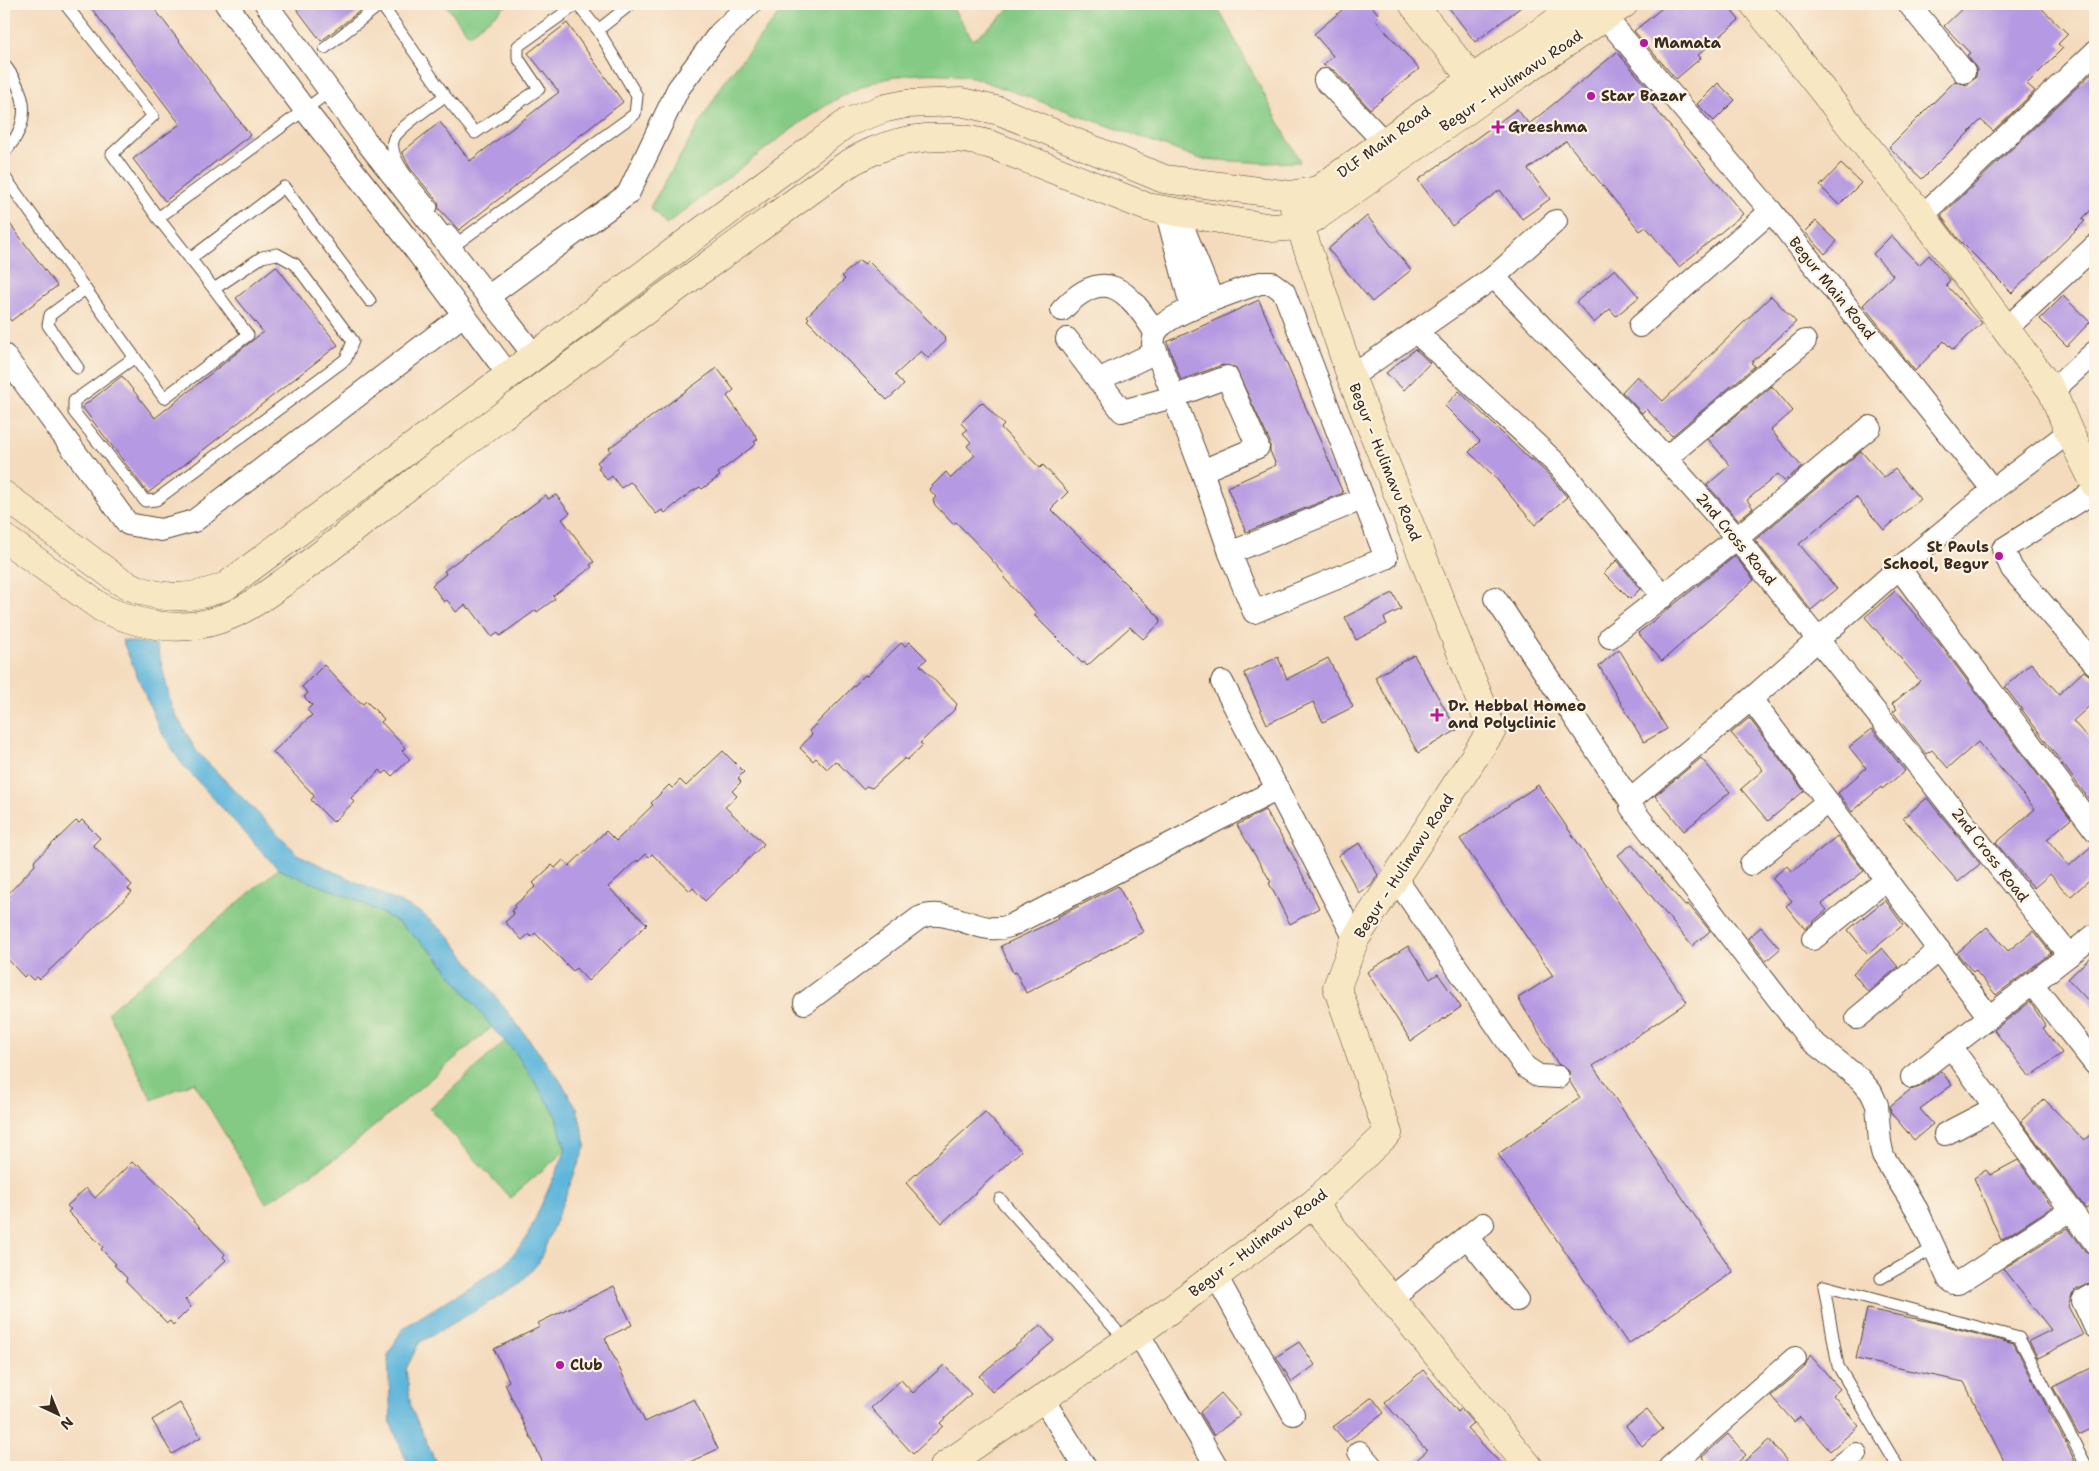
<svg xmlns="http://www.w3.org/2000/svg" width="2099" height="1471" viewBox="0 0 2099 1471" font-family="'Shantell Sans',sans-serif">
<style>
.green{fill:#84ca84;stroke:#607a51}
.water{fill:#5fb6dc;stroke:#4d707d}
.building{fill:#b599e2}
.lines{fill:none;stroke-linecap:round;stroke-linejoin:round}
.lane-casing{stroke:#574536;stroke-width:13}
.street-casing{stroke:#574536;stroke-width:24}
.secondary-casing{stroke:#574536;stroke-width:29}
.lane{stroke:#fff;stroke-width:11}
.street{stroke:#fff;stroke-width:22}
.secondary{stroke:#f8e7c3;stroke-width:28}
.poi-dot{fill:#b5179e;stroke:#fcf5e5;stroke-width:2}
.labels{text-anchor:middle;stroke-width:4.5;stroke-linejoin:round;paint-order:stroke}
.poi-label{font-size:15px;font-weight:bold;fill:#3b2a1e;stroke:#fcf5e5;text-anchor:start}
.street-label{font-size:15px;fill:#3b2a1e;stroke:#fcf5e5}
</style>
<rect width="100%" height="100%" fill="#fcf5e5"/>
<filter id="ink" filterUnits="userSpaceOnUse"><feTurbulence type="fractalNoise" baseFrequency=".02" numOctaves="2"/><feDisplacementMap in="SourceGraphic" scale="10" xChannelSelector="R" yChannelSelector="G"/><feConvolveMatrix kernelMatrix="1 2 1 2 8 2 1 2 1" color-interpolation-filters="sRGB"/></filter>
<filter id="wash" filterUnits="userSpaceOnUse"><feTurbulence type="fractalNoise" baseFrequency=".0096" numOctaves="4" result="noise"/><feDisplacementMap in="SourceGraphic" scale="20" xChannelSelector="R" yChannelSelector="G"/><feGaussianBlur stdDeviation="1.12" result="paint"/><feColorMatrix in="noise" values="0 0 0 0 0 0 0 0 0 0 0 0 0 0 0 0 0 1.4 0 .05"/><feComposite in="paint" operator="in"/></filter>
<g filter="url(#wash)">
<rect width="100%" height="100%" fill="#f4dbbd"/>
<!-- green -->
<g class="green">
<path d="M445 4H508L469 35Z"/>
<path d="M787 4H950L973 40 1016 4H1109L1112 7 1116 4H1216L1300 162 1265 163 1201 159 972 77C880 63 838 94 768 147 734 173 700 199 666 225L650 207 726 79Z"/>
<path d="M278 869C314 883 367 899 397 922 436 950 463 989 492 1027L339 1156 266 1203 194 1082 152 1100 108 1012Z"/>
<path d="M505 1041 515 1052 555 1113 566 1150 510 1198 430 1109Z"/>
</g>
<!-- water -->
<path class="water" d="M122 640 157 645 172 708 197 752 299 855 420 912 449 936 557 1076 577 1108 586 1145 539 1262 518 1286 419 1343 406 1369 411 1408 438 1467H410L407 1462 391 1424 388 1355 403 1328 504 1265 526 1239 566 1150 555 1113 515 1052 494 1030 436 955 396 921 358 901 278 869 182 764 160 730Z"/>
<g id="blocks">
<!-- building -->
<g class="building">
<path d="M88 4H151L250 135 165 201 133 159 180 124Z"/>
<path d="M293 4H369L321 41Z"/>
<path d="M1349 4H1370L1379 15 1375 19 1419 69 1370 109 1335 71 1323 65 1333 56 1314 34Z"/>
<path d="M1446 4H1525L1475 42Z"/>
<path d="M1667 4H1726L1739 20 1698 55 1701 58 1676 79 1634 31Z"/>
<path d="M1967 4H2037L2068 34 2058 44 2063 48 2027 84 2035 91 1993 131 1981 120 1922 179 1889 147 1955 81 1967 85 1976 77 1977 69 1967 55 1970 53 1944 26Z"/>
<path d="M567 23 623 102 459 230 439 209 438 202 410 168 402 152 440 122 470 161 559 92 528 53Z"/>
<path d="M1617 52 1655 96 1649 101 1743 214 1679 267 1646 227 1640 231 1566 141 1528 169 1550 199 1522 219 1500 190 1452 226 1418 180 1517 109 1529 124Z"/>
<path d="M2095 70V206L2082 219 2085 221 2012 293 1960 241 1941 216Z"/>
<path d="M1718 83 1735 100 1714 121 1697 104Z"/>
<path d="M1841 164 1861 183 1839 205 1820 186Z"/>
<path d="M4 216 57 286 11 321 4 312Z"/>
<path d="M1367 216 1411 270 1372 302 1328 249Z"/>
<path d="M1816 221 1837 241 1825 254 1805 232Z"/>
<path d="M1891 236 1919 265 1929 255 1950 280 1946 285 1982 323 1953 350 1944 341 1915 371 1863 305 1893 275 1873 254Z"/>
<path d="M859 260 865 264 868 261 944 336 945 342 928 358 921 351 895 375 904 385 887 400 807 320 809 318 807 316 845 279 842 276Z"/>
<path d="M276 266 338 345 148 493 82 407 122 376 155 418 263 332 236 298Z"/>
<path d="M1615 269 1639 297 1616 316 1610 309 1594 323 1576 302Z"/>
<path d="M1771 296 1796 322 1751 363 1755 366 1672 436 1646 409 1642 413 1622 392 1637 376 1663 401Z"/>
<path d="M2063 296 2090 322 2067 346 2040 319Z"/>
<path d="M1259 300 1343 493 1246 532 1227 487 1276 465 1270 451V442L1235 367 1222 365 1181 380 1167 342Z"/>
<path d="M1415 349 1430 363 1404 390 1386 373Z"/>
<path d="M717 368 734 390 727 396 758 439 754 442 756 444 718 473 720 476 702 489 700 487 691 492 665 513 662 510 656 514 634 485 630 482 621 488 612 476 607 480 598 468 600 466 597 462 611 451 609 448Z"/>
<path d="M1772 386 1793 411 1771 430 1802 467 1784 481 1778 474 1747 500 1753 508 1738 520 1707 485 1730 465 1708 439Z"/>
<path d="M1459 391 1530 460 1532 459 1549 475 1567 497 1535 525 1493 475 1469 452 1480 441 1445 406Z"/>
<path d="M982 402 1004 425 1001 428 1040 468 1043 465 1068 492 1051 509 1159 617 1160 623 1143 639 1130 627 1087 666 1084 662 1082 663 1034 615 1037 613 1004 578 1005 575 982 549 956 522 953 524 935 505 933 500 936 497 929 489 946 472 951 478 975 455 967 446 971 442 963 433 967 430 961 423Z"/>
<path d="M1861 451 1884 478 1895 469 1920 499 1884 530 1856 497 1799 544 1837 589 1811 610 1755 540Z"/>
<path d="M546 495 548 499 556 495 570 513 562 519 594 562 590 565 592 567 553 596 555 599 537 612 536 610 500 636 498 633 492 637 470 608 468 609 465 605 456 612 447 600 444 602 432 585 446 574 444 571Z"/>
<path d="M1735 556 1754 580 1662 661 1638 633Z"/>
<path d="M1617 560 1640 589 1630 599 1604 573Z"/>
<path d="M1895 591 1935 638 2071 819 2047 839 2069 866 2095 843V875L2070 897 2050 874 2034 888 1996 843 2035 809 1978 742 1948 768 1932 750 1926 754 1893 712 1897 709 1892 704 1920 681 1865 617Z"/>
<path d="M1393 593 1401 609 1384 618 1387 624 1356 640 1345 617Z"/>
<path d="M910 642 927 659 920 665 957 704 955 709 920 743 923 745 907 760 905 758 872 788 866 786 863 789 839 764 835 761 827 769 816 758 813 761 800 748 812 734 809 731 865 675 867 676 901 643 905 646Z"/>
<path d="M1619 649 1667 729 1644 742 1599 666Z"/>
<path d="M1414 655 1457 730 1418 753 1375 677Z"/>
<path d="M1278 657 1287 679 1328 658 1353 707 1323 722 1313 702 1267 724 1244 673Z"/>
<path d="M2031 663 2059 694 2084 671 2095 680V701L2073 721 2095 746V798L2091 802 2005 687Z"/>
<path d="M324 665 354 697 363 704 366 701 384 719 381 722 402 744 405 748 402 751 410 759 392 776 387 771 383 774 380 770 351 798 354 802 333 822 311 800 314 796 312 793 273 752 312 715 307 710 312 705 304 697 308 693 302 687Z"/>
<path d="M1749 718 1804 791 1768 821 1741 789 1763 770 1731 733Z"/>
<path d="M1872 729 1905 771 1882 789 1881 787 1852 812 1838 793 1866 768 1849 747Z"/>
<path d="M723 751 744 772 738 778 741 782 732 791 737 796 725 807 764 844 705 901 693 888 690 891 652 854 649 857 646 854 638 862 637 860 608 887 647 924 588 981 576 968 573 971 535 933 531 937 529 934 522 940 505 922 514 914 512 911 515 907 514 906 536 886 533 883 552 865 555 868 563 860 569 866 606 831 616 841 653 805 651 803 669 785 672 788 680 780 686 786Z"/>
<path d="M1701 758 1730 792 1684 831 1655 796Z"/>
<path d="M1538 785 1687 1002 1593 1066 1733 1272 1628 1344 1498 1154 1580 1098 1570 1082 1569 1071 1558 1064 1518 998 1553 976 1460 839Z"/>
<path d="M1927 798 1980 864 1958 882 1903 818Z"/>
<path d="M1265 810 1293 856 1319 908 1290 924 1269 883 1271 882 1237 825Z"/>
<path d="M82 820 100 838 93 845 132 885 128 889 132 892 40 979 37 977 33 980 27 974 24 977 4 955V902L10 896 8 894 35 865 34 861 76 821 79 823Z"/>
<path d="M1837 836 1864 871 1822 904 1827 910 1805 929 1786 906 1792 901 1772 878 1787 866 1792 872Z"/>
<path d="M1360 843 1378 875 1371 886 1359 893 1338 855Z"/>
<path d="M1632 844 1685 906 1688 904 1710 931 1692 946 1618 855Z"/>
<path d="M1118 886 1143 932 1026 993 1016 972 1013 973 1001 946 1058 919 1057 917Z"/>
<path d="M1885 900 1903 925 1868 954 1848 930Z"/>
<path d="M1761 927 1780 949 1766 961 1748 938Z"/>
<path d="M1987 927 2008 951 2033 931 2051 953 1996 995 1975 970 1973 972 1957 953Z"/>
<path d="M1408 946 1430 979 1438 974 1461 1007 1411 1041 1367 972Z"/>
<path d="M1882 948 1898 967 1868 992 1853 973Z"/>
<path d="M2095 953V1008L2068 979Z"/>
<path d="M2030 1002 2046 1026 2043 1028 2062 1053 2030 1077 1994 1030Z"/>
<path d="M1941 1071 1952 1085 1920 1109 1933 1124 1914 1140 1891 1113 1890 1106 1910 1090 1920 1087Z"/>
<path d="M2044 1099 2084 1140 2095 1131V1202L2086 1209 2021 1121Z"/>
<path d="M985 1112 1021 1151 942 1223 906 1183Z"/>
<path d="M2018 1160 2052 1207 2001 1240 1974 1178 1986 1170 1990 1175Z"/>
<path d="M132 1162 136 1166 138 1164 177 1202 225 1254 223 1257 226 1260 185 1300 191 1307 173 1325 170 1321 167 1323 126 1281 127 1278 114 1265 116 1264 101 1249 103 1247 68 1212 71 1209 67 1206 86 1188 95 1198Z"/>
<path d="M2068 1228 2085 1251 2095 1256V1281L2076 1290 2072 1295 2068 1306 2083 1335 2038 1358 2029 1341 2051 1330 2003 1269Z"/>
<path d="M614 1286 632 1325 605 1338 645 1422 694 1399 718 1449 679 1467H545L505 1384 509 1381 494 1349 540 1327 538 1323Z"/>
<path d="M1867 1309 1932 1322 2014 1344 2078 1467H2007L1964 1382 1856 1359Z"/>
<path d="M1041 1325 1054 1341 992 1392 979 1376Z"/>
<path d="M1299 1342 1315 1365 1292 1382 1276 1357Z"/>
<path d="M1810 1355 1840 1389 1833 1395 1859 1426 1830 1451 1800 1417 1794 1422 1771 1396 1804 1368Z"/>
<path d="M944 1365 971 1394 940 1423 943 1426 913 1454 871 1408 901 1380 913 1393Z"/>
<path d="M2095 1366V1427L2079 1435 2053 1387Z"/>
<path d="M1423 1370 1458 1412 1461 1409 1473 1423 1467 1428 1504 1467H1408L1427 1451 1385 1403Z"/>
<path d="M1221 1393 1240 1415 1214 1436 1200 1412Z"/>
<path d="M1372 1397 1384 1413 1346 1442 1333 1427Z"/>
<path d="M180 1403 201 1437 172 1454 152 1420Z"/>
<path d="M1647 1410 1663 1429 1642 1446 1626 1426Z"/>
<path d="M1728 1434 1746 1455 1732 1467H1710L1702 1457Z"/>
<path d="M1769 1440 1792 1467H1738Z"/>
</g>
</g>
</g>
<g filter="url(#ink)">
<use href="#blocks" fill-opacity="0" stroke="#574536" stroke-width="1"/>
<g class="lines">
<defs>
<g id="lane">
<path d="M65 4 153 116 112 154 158 218 330 91"/>
<path d="M381 4 445 96 475 133 539 89 518 58V46L577 4 598 30 637 96 635 114 617 127 459 242 450 231"/>
<path d="M598 30 631 4"/>
<path d="M325 48 381 4"/>
<path d="M4 64C28 95 32 122 4 153"/>
<path d="M4 176 164 398 248 335 214 289 262 257 277 254 295 264 353 341 346 359 156 500 145 501 74 412V401L135 357"/>
<path d="M432 207C420 192 381 153 396 135 408 121 430 107 445 96"/>
<path d="M158 218 214 289"/>
<path d="M190 259 284 187 370 301"/>
<path d="M78 368 48 325 50 315 85 289"/>
<path d="M1000 1199 1126 1341"/>
<path d="M1881 1278 1934 1248"/>
<path d="M1898 1467 1838 1366 1824 1286 2019 1338 2087 1467"/>
</g>
<g id="street">
<path d="M226 4 305 110 405 236 508 374"/>
<path d="M266 4 366 141 534 355"/>
<path d="M1909 4 1964 72"/>
<path d="M1605 17 1771 211 1993 490 2069 432"/>
<path d="M1325 80 1384 142"/>
<path d="M1166 210 1192 309"/>
<path d="M1922 216 2095 52"/>
<path d="M1182 225 1212 299"/>
<path d="M1494 277 1556 221"/>
<path d="M1260 283H1272L1284 292 1386 558 1254 612 1230 553 1202 471 1153 343C1154 340 1154 335 1156 332 1167 313 1238 291 1260 283Z"/>
<path d="M489 296 628 194 678 89 719 34 750 4"/>
<path d="M1062 310C1105 264 1128 290 1155 332"/>
<path d="M1640 326 1771 211"/>
<path d="M2007 328 2095 246"/>
<path d="M1416 332 1559 466 1663 597"/>
<path d="M1067 339 1122 411 1173 397 1227 377 1258 447 1202 471"/>
<path d="M4 355 128 524 161 530 194 521 463 315"/>
<path d="M1351 377 1494 277 1636 425 1737 538 2069 955"/>
<path d="M1098 380 1156 352"/>
<path d="M2052 391 2095 352"/>
<path d="M1666 458 1805 341"/>
<path d="M2095 491 2003 549 2012 569 2095 664"/>
<path d="M1230 553 1362 499"/>
<path d="M1899 568 2095 830"/>
<path d="M1495 598 1631 802V807L1809 1039 1860 1079 1871 1092 1877 1105 1880 1142 1883 1156 1917 1210 1949 1280 1953 1283H1958L2071 1210"/>
<path d="M1610 637 1737 538 1870 427"/>
<path d="M1222 682 1355 939"/>
<path d="M1751 699 1989 1017"/>
<path d="M1631 802 1634 797 1751 699 1899 568 1993 490"/>
<path d="M1751 864 1827 802"/>
<path d="M1395 877 1525 1067 1539 1076 1558 1077"/>
<path d="M1813 939 1886 880"/>
<path d="M2032 984 2095 1064"/>
<path d="M805 1003 919 918C950 905 978 937 1010 926L1278 789"/>
<path d="M1857 1018 1939 950"/>
<path d="M1951 1047 2095 1243"/>
<path d="M1912 1077 2095 935"/>
<path d="M1945 1134 1995 1108"/>
<path d="M1467 1237 1517 1300"/>
<path d="M1216 1276 1293 1414"/>
<path d="M2095 1294 2083 1301 2095 1327"/>
<path d="M1390 1299 1483 1224"/>
<path d="M1138 1333 1217 1467"/>
<path d="M1043 1399 1085 1467"/>
<path d="M1359 1452 1372 1467"/>
<path d="M1670 1467 1795 1358"/>
<path d="M1839 1467 1856 1454"/>
</g>
<g id="secondary">
<path d="M1413 4 1483 93"/>
<path d="M1754 4 1922 216 2052 391 2069 432 2095 484"/>
<path d="M4 495 118 580C153 600 188 602 226 586L848 122 886 108 906 104 961 102 1000 111 1164 179 1290 195 1318 190 1473 78 1582 4"/>
<path d="M4 538 102 608C138 625 179 633 218 620 246 611 267 594 291 577 331 548 370 516 410 485 550 378 694 276 836 172 884 138 935 129 992 145L1147 207 1272 228 1299 226 1316 217 1486 97 1624 4"/>
<path d="M1313 1204 1529 1467"/>
<path d="M943 1467 1138 1333 1313 1204 1388 1133 1337 987 1355 939 1492 730 1351 377 1294 208"/>
</g>
</defs>
<!-- lane casing -->
<use href="#lane" class="lane-casing"/>
<!-- street casing -->
<use href="#street" class="street-casing"/>
<!-- secondary casing -->
<use href="#secondary" class="secondary-casing"/>
<!-- lane -->
<use href="#lane" class="lane"/>
<!-- street -->
<use href="#street" class="street"/>
<!-- secondary -->
<use href="#secondary" class="secondary"/>
</g>
</g>
<!-- markers -->
<g class="poi-dot">
<circle cx="1644" cy="43" r="5"/>
<circle cx="1591" cy="96" r="5"/>
<path d="M1495.5 119.5h5v5h5v5h-5v5h-5v-5h-5v-5h5z"/>
<circle cx="1999" cy="556" r="5"/>
<path d="M1434.5 707.5h5v5h5v5h-5v5h-5v-5h-5v-5h5z"/>
<circle cx="560" cy="1365" r="5"/>
</g>
<g class="labels">
<!-- poi labels -->
<g class="poi-label">
<text x="1654" y="48">Mamata</text>
<text x="1601" y="101">Star Bazar</text>
<text x="1508" y="132">Greeshma</text>
<text x="1989" y="552" text-anchor="end">St Pauls<tspan x="1989" dy="17">School, Begur</tspan></text>
<text x="1448" y="711">Dr. Hebbal Homeo<tspan x="1448" dy="17">and Polyclinic</tspan></text>
<text x="570" y="1370">Club</text>
</g>
<!-- street labels -->
<g class="street-label">
<text transform="translate(1511 81) rotate(-34)" y="5">Begur - Hulimavu Road</text>
<text transform="translate(1384 142) rotate(-36)" y="5">DLF Main Road</text>
<text transform="translate(1832 288) rotate(51)" y="5">Begur Main Road</text>
<text transform="translate(1385 462) rotate(68)" y="5">Begur - Hulimavu Road</text>
<text transform="translate(1736 539) rotate(50)" y="5">2nd Cross Road</text>
<text transform="translate(1990 855) rotate(52)" y="5">2nd Cross Road</text>
<text transform="translate(1404 866) rotate(-57)" y="5">Begur - Hulimavu Road</text>
<text transform="translate(1258 1243) rotate(-37)" y="5">Begur - Hulimavu Road</text>
</g>
</g>
<!-- margin -->
<rect width="2099" height="1471" fill="none" stroke="#fcf5e5" stroke-width="20"/>
<!-- north arrow -->
<g transform="translate(58 1414) rotate(136)" stroke="#fcf5e5" stroke-width="4" paint-order="stroke">
<path d="M0-4L9 19L0 12L-9 19Z" fill="#3b2a1e"/>
<text y="-8" font-size="14" font-weight="bold" text-anchor="middle" fill="#3b2a1e">N</text>
</g>
</svg>
